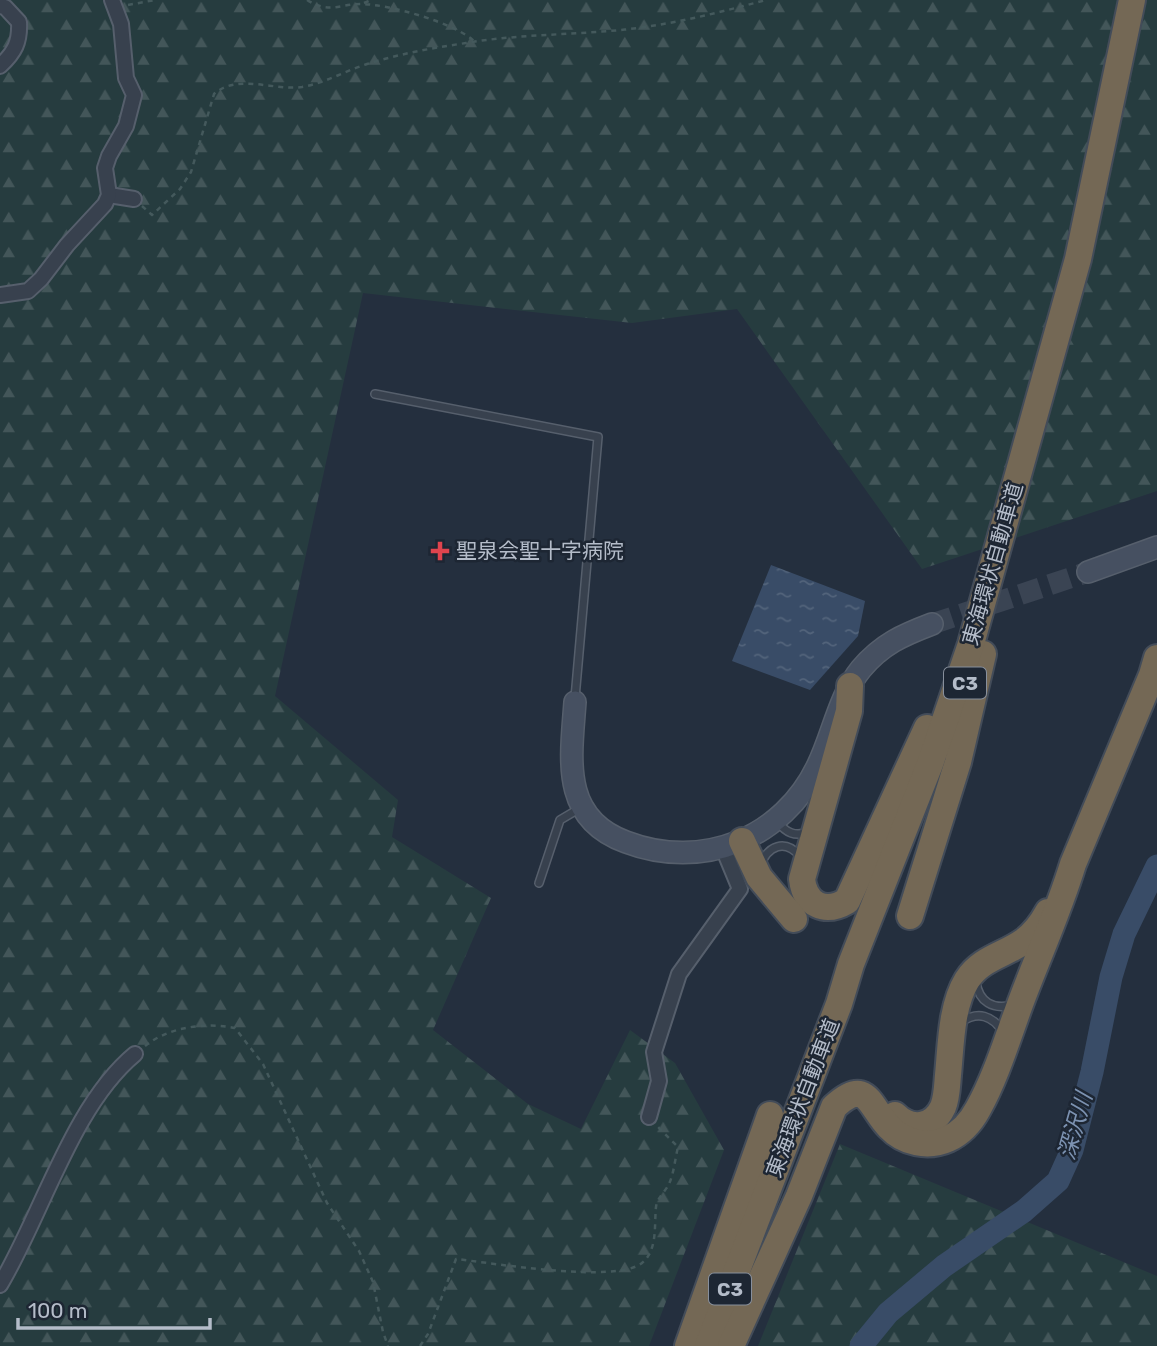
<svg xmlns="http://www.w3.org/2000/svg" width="1157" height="1346" viewBox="0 0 1157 1346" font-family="Rubik,'Noto Sans JP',sans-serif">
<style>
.forest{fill:url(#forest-firs)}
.water{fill:url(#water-ripples)}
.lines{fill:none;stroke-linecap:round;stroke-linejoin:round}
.river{stroke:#394c67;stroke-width:23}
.secondary-tunnel{stroke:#3a4453;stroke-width:21;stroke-dasharray:21 10;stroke-linecap:butt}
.lane-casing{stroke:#565f6c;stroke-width:10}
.street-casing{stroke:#565f6c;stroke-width:18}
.secondary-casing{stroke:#565f6c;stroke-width:24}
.highway-casing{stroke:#434c59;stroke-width:30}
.path{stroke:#44595c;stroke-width:2.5;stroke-dasharray:5 5;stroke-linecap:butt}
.lane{stroke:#38414e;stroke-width:7}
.street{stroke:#38414e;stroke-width:14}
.secondary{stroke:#465061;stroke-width:21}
.highway{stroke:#746855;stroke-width:26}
.health-dot{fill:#e0444e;stroke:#1d2633;stroke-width:2.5}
.labels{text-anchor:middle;stroke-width:5;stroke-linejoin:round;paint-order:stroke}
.shield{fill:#1d2633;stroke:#878f9c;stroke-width:2}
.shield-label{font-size:19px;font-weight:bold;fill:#b4bcc9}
.poi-label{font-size:21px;fill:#b4bcc9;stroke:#1d2633;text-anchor:start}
.street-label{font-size:21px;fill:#b4bcc9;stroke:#1d2633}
.water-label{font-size:23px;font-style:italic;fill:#7c92b1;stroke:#1d2633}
</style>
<defs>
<pattern id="forest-firs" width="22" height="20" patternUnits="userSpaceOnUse" patternTransform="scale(1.75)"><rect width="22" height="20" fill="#263c3f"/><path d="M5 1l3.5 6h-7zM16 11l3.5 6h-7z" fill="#435659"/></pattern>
<pattern id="water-ripples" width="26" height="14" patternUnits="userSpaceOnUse" patternTransform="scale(1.75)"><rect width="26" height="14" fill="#394c67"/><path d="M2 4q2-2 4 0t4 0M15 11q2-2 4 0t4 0" fill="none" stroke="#53647b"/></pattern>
</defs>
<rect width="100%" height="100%" fill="#242f3e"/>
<!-- forest -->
<g class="forest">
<path d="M0 0H1157V491L922 569 737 309 632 323 363 293 275 696 398 800 392 837 491 898 433 1030 528 1104 581 1129 630 1030 675 1063 724 1150 649 1346H0Z"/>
<path d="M840 1144 1157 1276V1346H758Z"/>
</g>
<!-- water -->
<path class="water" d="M771 565 865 601 858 636 810 690 732 661Z"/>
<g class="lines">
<!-- river -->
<path class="river" d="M861 1346 888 1313 944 1266 1024 1211 1058 1181 1072 1150 1092 1072 1111 977 1124 934 1157 866"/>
<!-- secondary-tunnel -->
<path class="secondary-tunnel" d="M932 624 1088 572"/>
<defs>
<g id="lane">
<path d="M375 394 598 437 575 698"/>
<path d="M777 821C786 833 795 837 808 832"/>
<path d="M760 866C768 845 785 839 800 856"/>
<path d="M539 883 560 820 582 807"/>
<path d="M976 982C979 1002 993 1010 1012 1005"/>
<path d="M961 1022C978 1011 992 1015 1003 1032"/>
</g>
<g id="street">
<path d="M0 6 5 7 19 22C20 42 15 52 0 66"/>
<path d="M109 195 134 199"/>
<path d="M0 295 28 291 41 279 67 245 105 204 109 195 105 168 109 156 126 126 134 95 126 78 121 24 112 0"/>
<path d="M649 1117 659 1081 654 1052 679 974 740 889 723 848"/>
<path d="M0 1285C42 1215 72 1106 135 1054"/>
</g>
<g id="secondary">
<path d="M1088 572 1157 547"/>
<path d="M575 702C571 758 560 818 626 842 702 871 783 839 818 765 833 734 839 696 861 669 882 644 903 635 932 624"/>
</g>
<g id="highway">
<path d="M850 686 849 711 802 879C805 905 825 914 847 901L927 728"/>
<path d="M742 841 759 877 794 919"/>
<path d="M910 916 958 762 983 654"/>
<path d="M895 1115C911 1131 933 1128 943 1107 947 1097 947 1086 948 1075 951 1045 951 1006 967 980 981 958 1005 955 1024 941 1035 933 1042 923 1048 912"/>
<path d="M688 1346 770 1115"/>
<path d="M708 1346 839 1004 851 964 930 764 971 644 1078 259 1132 0"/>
<path d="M731 1346 799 1196 834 1107C867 1076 869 1106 889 1127 904 1143 928 1148 948 1139 961 1133 971 1122 978 1109 997 1075 1008 1036 1022 999 1039 954 1059 910 1073 864L1152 675 1157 658"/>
</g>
</defs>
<!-- lane casing -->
<use href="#lane" class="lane-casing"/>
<!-- street casing -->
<use href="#street" class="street-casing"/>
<!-- secondary casing -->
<use href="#secondary" class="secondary-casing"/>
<!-- highway casing -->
<use href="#highway" class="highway-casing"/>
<!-- path -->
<g class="path">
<path d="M307 0C329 14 340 4 361 4 388 4 456 23 475 42"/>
<path d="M364 3 371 0"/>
<path d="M128 5 155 0"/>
<path d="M142 206 152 215 180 189 191 172 214 94C238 73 273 91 302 87 325 83 345 71 367 64 399 54 432 48 466 43 513 35 561 35 609 31 662 27 714 14 766 0"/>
<path d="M145 1046C168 1027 206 1022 235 1028L263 1064 327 1203 359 1251 373 1282 383 1332 388 1346"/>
<path d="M420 1346 428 1334 456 1259C493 1263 616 1284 642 1263 658 1250 654 1225 656 1207 657 1198 665 1192 669 1184 674 1173 675 1159 678 1147L658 1127"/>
</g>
<!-- lane -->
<use href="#lane" class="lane"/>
<!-- street -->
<use href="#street" class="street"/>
<!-- secondary -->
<use href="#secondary" class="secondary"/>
<!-- highway -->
<use href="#highway" class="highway"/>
</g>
<!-- markers -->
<path class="health-dot" d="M436.5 540.5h7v7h7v7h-7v7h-7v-7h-7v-7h7z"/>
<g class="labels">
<!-- shield labels -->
<g class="shield">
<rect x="944" y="667.5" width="42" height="31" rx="5"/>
<rect x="709" y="1273.5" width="42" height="31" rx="5"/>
</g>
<g class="shield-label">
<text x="965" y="690">C3</text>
<text x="730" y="1296">C3</text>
</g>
<!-- poi labels -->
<g class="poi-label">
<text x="456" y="558">聖泉会聖十字病院</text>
</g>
<!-- street labels -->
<g class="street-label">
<text transform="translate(993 564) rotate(-74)" y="7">東海環状自動車道</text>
<text transform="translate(803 1098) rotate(-69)" y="7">東海環状自動車道</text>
</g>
<!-- water labels -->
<g class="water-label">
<text transform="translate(1075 1126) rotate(-74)" y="8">深沢川</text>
</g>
</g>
<!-- scale -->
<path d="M18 1318v10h192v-10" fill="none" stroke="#b4bcc9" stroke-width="3.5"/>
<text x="28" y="1318" font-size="21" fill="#b4bcc9" stroke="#1d2633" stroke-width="5" paint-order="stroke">100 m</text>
</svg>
